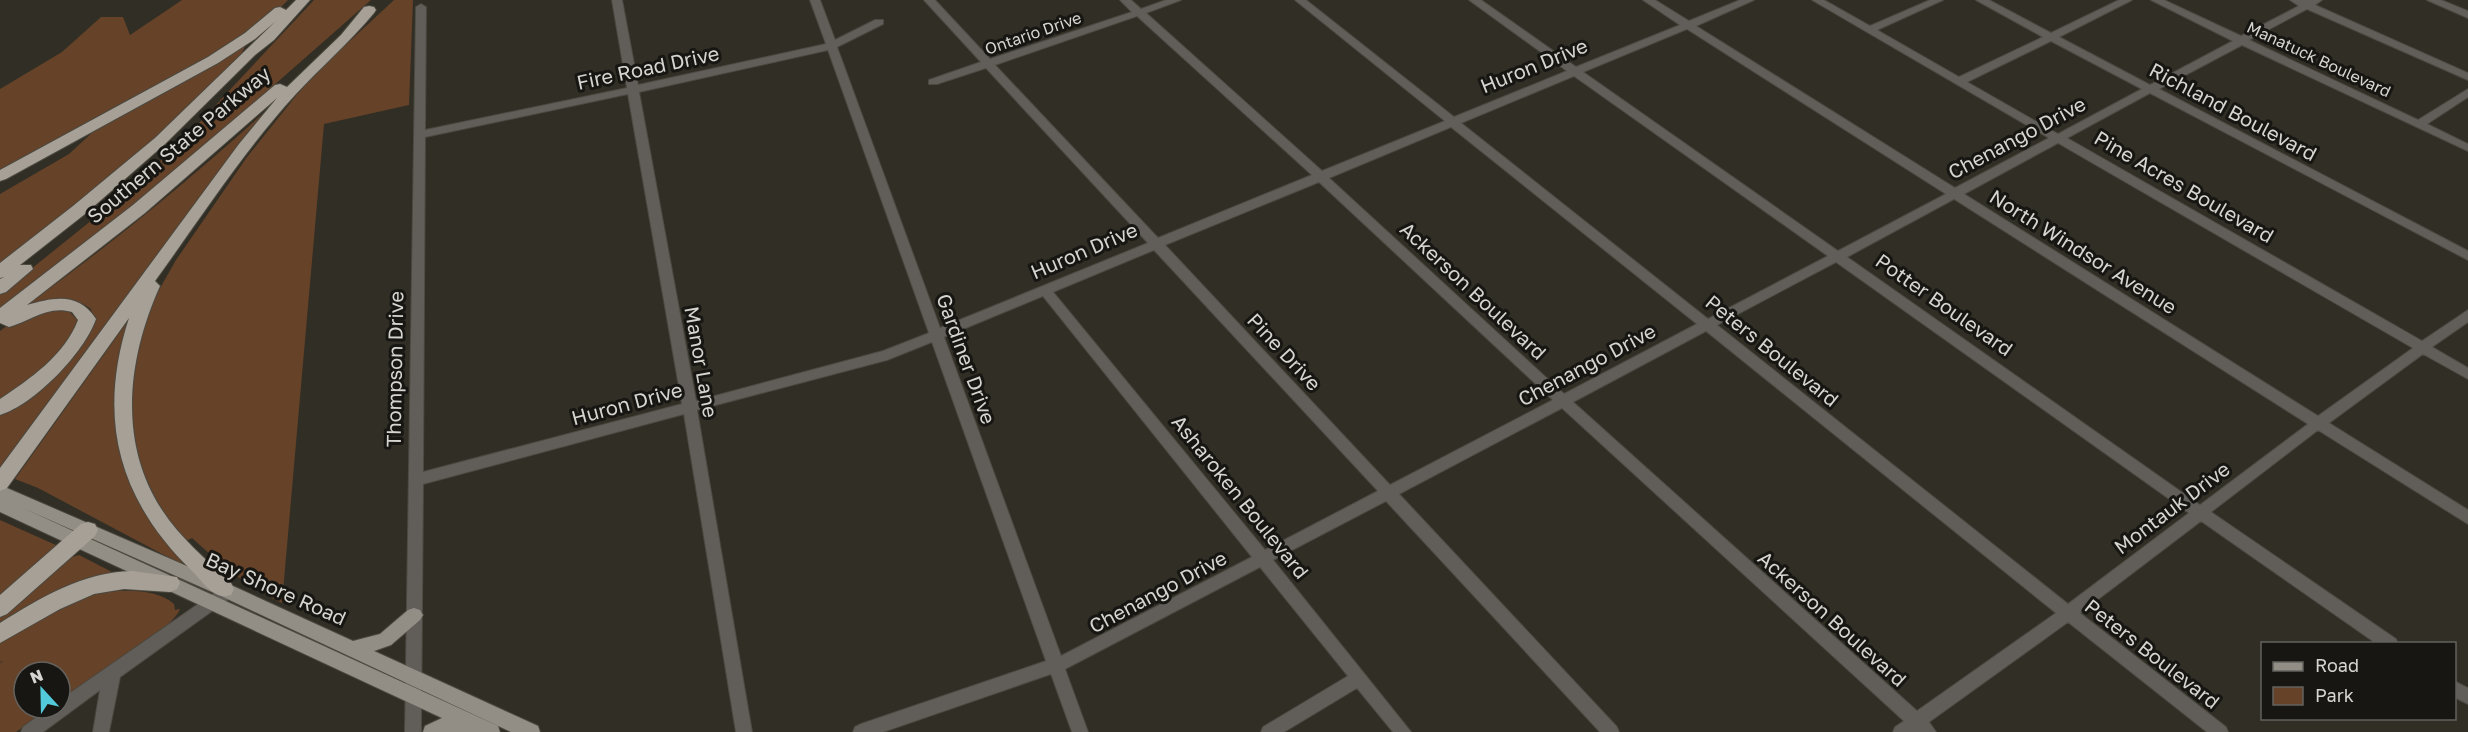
<svg xmlns="http://www.w3.org/2000/svg" width="2468" height="732" viewBox="0 0 2468 732" font-family="'Golos Text',sans-serif">
<style>
.green{fill:#654228}
.lines{fill:none;stroke-linecap:round;stroke-linejoin:round}
.minor-casing{stroke:#4b4940;stroke-width:2}
.major-casing{stroke:#4b4940;stroke-width:2}
.highway-casing{stroke:#4b4940;stroke-width:2}
.minor{fill:#615e5a;fill-rule:evenodd}
.major{fill:#938e85;fill-rule:evenodd}
.highway{fill:#a7a096;fill-rule:evenodd}
.labels{text-anchor:middle;stroke-width:6;stroke-linejoin:round;paint-order:stroke}
.far-street-label{font-size:16px;fill:#d6d5cf;stroke:#171612}
.street-label{font-size:20px;fill:#d6d5cf;stroke:#171612}
</style>
<rect width="100%" height="100%" fill="#302e25"/>
<!-- green -->
<g class="green">
<path d="M182 0H288L275 13 228 48 0 172V89L62 52 101 17H123L130 35Z"/>
<path d="M314 0H371L173 174 0 311V294L123 195 183 140Z"/>
<path d="M394 0H413L409 105 324 124 282 603C247 588 220 563 192 538L186 541 156 504 137 461 130 414 136 348 152 302 176 260 247 157 311 77Z"/>
<path d="M247 43 240 56 149 146 0 268V194L69 154 96 129Z"/>
<path d="M269 108 0 474V412L94 323 91 309C73 295 52 303 30 307L31 302C114 242 193 177 269 108Z"/>
<path d="M46 310H68L78 321C79 348 21 387 0 404V331L9 324Z"/>
<path d="M130 318 114 404 123 466 147 516 184 562 181 564 38 488 15 479Z"/>
<path d="M0 520 58 546 0 603Z"/>
<path d="M79 555 114 573 0 629V617L57 566 61 567 72 557Z"/>
<path d="M106 587V592C128 590 157 589 174 604L175 610 180 609C174 629 82 686 60 701V672H24V708H50L16 732H0V663L3 661 0 662V642L63 604Z"/>
</g>
<g class="lines">
<defs>
<g id="minor">
<path d="M612 0H622L638 85 826 44 810 0H820L835 40 875 20H883V24L837 47 940 328 1148 243 986 68 937 84H929V80L981 62 924 0H935L990 59 1132 12 1120 0H1131L1141 9 1166 0H1181L1146 13 1322 171 1445 121 1295 0H1306L1454 117 1567 71 1469 0H1481L1576 67 1680 25 1643 0H1655L1689 21 1740 0H1754L1696 26 1955 188 2049 138 1812 0H1824L1870 26 1930 0H1943L1877 30 1959 77 2043 37 1976 0H1989L2051 33 2119 0H2132L2059 37 2150 85 2233 41 2151 0H2164L2241 36 2299 6 2290 0H2322L2315 5 2468 73V80L2307 9 2249 40 2418 120 2468 89V97L2427 124 2468 144V151L2242 45 2159 89 2468 251V260L2150 93 2067 138 2422 341 2468 310V322L2432 347 2468 368V379L2423 354 2329 423 2468 510V524L2318 430 2211 512 2396 639 2398 644H2377L2201 521 2080 613 2226 727 2228 732H2207L2068 622 1929 722 1936 732H1893L1895 727 1904 721 1562 408 1399 494 1617 727 1619 732H1600L1386 501 1273 560 1411 732H1393L1357 688 1284 732H1261L1263 727 1348 676 1260 567 1065 669 1088 732H1072L1051 674 883 732H853L855 727 861 724 1046 661 932 342 887 360 697 410 752 732H736L684 414 423 484 421 732H405L416 7 421 4 426 7 425 130 627 88ZM1137 16 1312 175 1158 238 995 65ZM1687 29 1946 194 1838 251 1583 72ZM2051 41 2142 89 2058 134 1967 82ZM828 50 929 333 883 351 696 401 639 92ZM1574 76 1828 256 1708 319 1461 123ZM628 94 682 404 423 472 425 137ZM1451 127 1697 324 1564 394 1329 178ZM2058 143 2413 348 2318 416 1964 194ZM1319 182 1553 400 1390 485 1165 245ZM1954 199 2308 424 2200 505 1847 257ZM1154 250 1378 491 1265 550 1053 292ZM1836 262 2189 513 2068 604 1717 325ZM1043 296 1252 557 1061 656 944 337ZM1706 331 2056 613 1917 711 1573 402Z"/>
<path d="M2427 0H2441L2468 11V18Z"/>
<path d="M227 584 233 586 235 591 233 596 120 677 109 732H93L100 690 43 732H21L23 727 49 708H60V700Z"/>
<path d="M2454 681 2468 688V704L2454 697Z"/>
</g>
<path id="major" d="M0 485 233 586 353 641 380 634 408 610 414 608 420 610 423 615 420 620 391 645 374 651 538 726 540 732H511L221 596 23 508 498 726 500 732H423L425 726 442 718 0 512V498L4 500 0 498Z"/>
<g id="highway">
<path d="M296 0H310L274 40 255 55 165 144 85 214 20 265H31L33 269 6 292 0 294V279L4 277 0 278V263L73 206 155 138 276 21 255 39 218 63 6 179 0 181V170L208 57 245 33 275 8 280 7 286 10Z"/>
<path d="M369 6 374 7 376 10 374 13C349 43 321 67 295 95 243 152 200 219 155 281L160 286C128 357 117 441 162 510 180 538 207 560 231 583L234 589 231 595C215 601 203 582 192 571 117 498 97 417 129 318L7 488 0 491V468L239 144 277 98 145 213 27 305C54 297 79 292 96 319 84 353 35 404 0 415V399C30 379 65 355 78 320L72 312C47 305 31 321 9 327L0 323V308L133 205 275 85 280 84 287 87 341 35 364 7Z"/>
<path d="M88 522 95 524 98 530 95 536 7 614 0 617V595L81 524Z"/>
<path d="M132 571 177 577 180 583 177 589 170 592 124 589 94 594 60 609 0 643V623C40 598 83 572 132 571Z"/>
</g>
</defs>
<!-- minor casing -->
<use href="#minor" class="minor-casing"/>
<!-- major casing -->
<use href="#major" class="major-casing"/>
<!-- highway casing -->
<use href="#highway" class="highway-casing"/>
<!-- minor -->
<use href="#minor" class="minor"/>
<!-- major -->
<use href="#major" class="major"/>
<!-- highway -->
<use href="#highway" class="highway"/>
</g>
<g class="labels">
<!-- far-street labels -->
<g class="far-street-label">
<text transform="translate(1033 33) rotate(-19)" y="6">Ontario Drive</text>
<text transform="translate(2319 59) rotate(25)" y="6">Manatuck Boulevard</text>
</g>
<!-- street labels -->
<g class="street-label">
<text transform="translate(1534 66) rotate(-22)" y="7">Huron Drive</text>
<text transform="translate(648 68) rotate(-12)" y="7">Fire Road Drive</text>
<text transform="translate(2233 112) rotate(28)" y="7">Richland Boulevard</text>
<text transform="translate(2017 138) rotate(-28)" y="7">Chenango Drive</text>
<text transform="translate(179 145) rotate(-40)" y="7">Southern State Parkway</text>
<text transform="translate(2184 187) rotate(30)" y="7">Pine Acres Boulevard</text>
<text transform="translate(1084 251) rotate(-23)" y="7">Huron Drive</text>
<text transform="translate(2083 252) rotate(32)" y="7">North Windsor Avenue</text>
<text transform="translate(1473 291) rotate(43)" y="7">Ackerson Boulevard</text>
<text transform="translate(1944 305) rotate(35)" y="7">Potter Boulevard</text>
<text transform="translate(1772 351) rotate(39)" y="7">Peters Boulevard</text>
<text transform="translate(1284 352) rotate(47)" y="7">Pine Drive</text>
<text transform="translate(966 359) rotate(70)" y="7">Gardiner Drive</text>
<text transform="translate(701 362) rotate(80)" y="7">Manor Lane</text>
<text transform="translate(1587 365) rotate(-28)" y="7">Chenango Drive</text>
<text transform="translate(395 369) rotate(-89)" y="7">Thompson Drive</text>
<text transform="translate(627 404) rotate(-15)" y="7">Huron Drive</text>
<text transform="translate(1240 497) rotate(51)" y="7">Asharoken Boulevard</text>
<text transform="translate(2172 508) rotate(-37)" y="7">Montauk Drive</text>
<text transform="translate(276 589) rotate(24)" y="7">Bay Shore Road</text>
<text transform="translate(1158 592) rotate(-28)" y="7">Chenango Drive</text>
<text transform="translate(1832 619) rotate(42)" y="7">Ackerson Boulevard</text>
<text transform="translate(2152 654) rotate(38)" y="7">Peters Boulevard</text>
</g>
</g>
<!-- legend -->
<rect x="2261" y="642" width="195" height="78" fill="#171612" stroke="#63625e" stroke-width="1.5"/>
<rect x="2273" y="662" width="30" height="9" fill="#938e85" stroke="#63625e" stroke-width="1.5"/>
<text x="2315" y="672" font-size="18" fill="#d6d5cf">Road</text>
<rect x="2273" y="687" width="30" height="18" fill="#654228" stroke="#63625e" stroke-width="1.5"/>
<text x="2315" y="702" font-size="18" fill="#d6d5cf">Park</text>
<!-- north arrow -->
<g transform="translate(42 690) rotate(338)"><circle r="28" fill="#171612" stroke="#63625e" stroke-width="1.5"/>
<path d="M0-4.5L10 22L0 15L-10 22Z" fill="#53cadc"/>
<text y="-9" font-size="16" font-weight="bold" text-anchor="middle" fill="#d6d5cf">N</text>
</g>
</svg>
